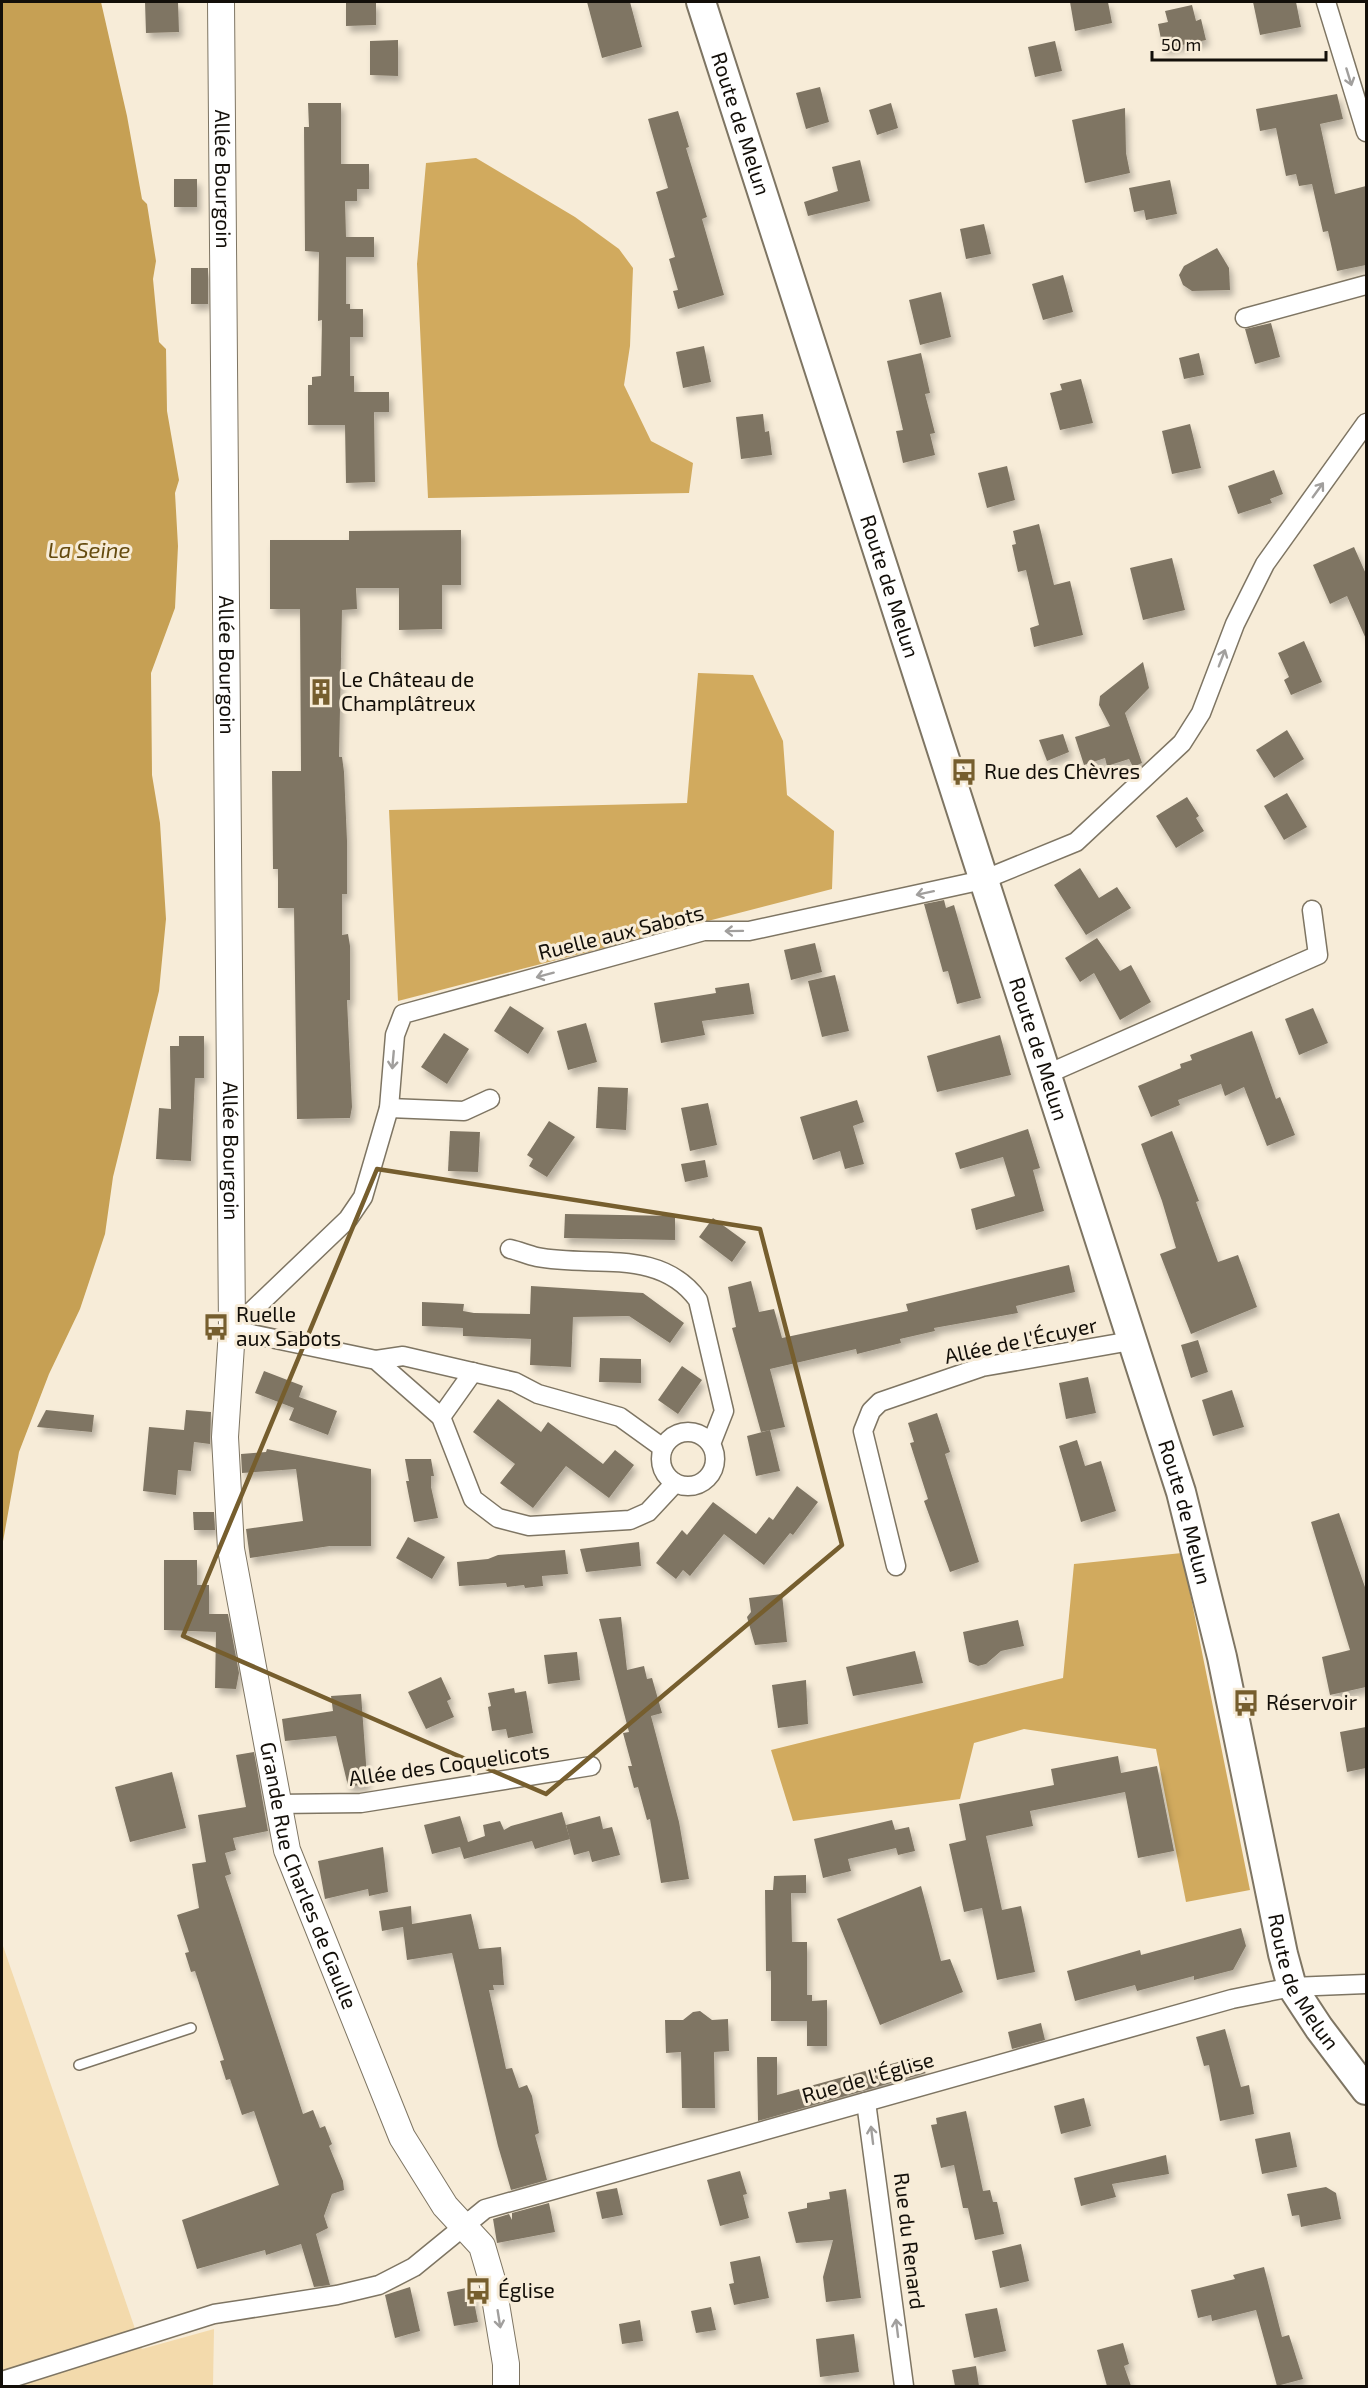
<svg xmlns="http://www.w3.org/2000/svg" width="1368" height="2388" viewBox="0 0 1368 2388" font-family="'Exo 2',sans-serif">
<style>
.green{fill:#f3daac}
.forest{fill:#d1aa5e}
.water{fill:#c6a054}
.building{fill:#7f7563;filter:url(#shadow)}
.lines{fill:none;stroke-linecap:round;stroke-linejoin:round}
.lane-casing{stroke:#7e7563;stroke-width:12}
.street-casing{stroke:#7e7563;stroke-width:21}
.secondary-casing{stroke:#7e7563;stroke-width:28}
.primary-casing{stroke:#7e7563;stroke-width:32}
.lane{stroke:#fff;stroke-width:9}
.street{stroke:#fff;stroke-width:18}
.secondary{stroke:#fff;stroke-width:26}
.primary{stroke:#fff;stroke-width:28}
.oneway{stroke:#a19f9d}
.marked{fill:none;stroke:#765e2e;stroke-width:4.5;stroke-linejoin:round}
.labels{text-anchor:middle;stroke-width:6;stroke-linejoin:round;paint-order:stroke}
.street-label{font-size:21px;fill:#130f09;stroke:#f7ecd8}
.poi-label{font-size:21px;fill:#130f09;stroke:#f7ecd8;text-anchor:start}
.water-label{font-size:22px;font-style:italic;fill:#654b0f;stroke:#f7ecd8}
</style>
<defs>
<filter id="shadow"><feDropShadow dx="3.5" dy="6" stdDeviation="3" flood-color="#0004"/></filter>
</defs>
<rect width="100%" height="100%" fill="#f7ecd8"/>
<!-- green -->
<path class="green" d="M2 1943 142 2349 214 2329 213 2386H2Z"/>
<!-- forest -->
<g class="forest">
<path d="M476 158 575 217 619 249 633 268 630 346 624 385 651 441 693 463 689 493 428 498 417 264 426 163Z"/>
<path d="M698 673 753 675 783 741 787 795 834 831 832 889 398 1001 389 810 687 803Z"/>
<path d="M1182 1553 1250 1890 1186 1902 1156 1749 1024 1729 974 1743 960 1799 793 1821 771 1750 1063 1678 1074 1564Z"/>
</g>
<!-- water -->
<path class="water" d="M2 2H101L127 116 142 199 147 204 156 261 153 279 159 342 166 349 167 411 179 480 175 493 178 546 175 608 151 673 152 775 160 823 166 919 159 991 113 1177 105 1234 80 1309 49 1374 19 1452 2 1547Z"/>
<!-- building -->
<g class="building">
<path d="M145 2H178L179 32 146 33Z"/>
<path d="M346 2H376V25L346 26Z"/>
<path d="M587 2H630L642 47 602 58Z"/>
<path d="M1070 2H1108L1112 23 1075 31Z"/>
<path d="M1253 2H1296L1301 27 1260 35Z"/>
<path d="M1192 5 1196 21 1201 19 1206 40 1163 49 1158 24 1168 22 1165 11Z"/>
<path d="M398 40V76L370 75V41Z"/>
<path d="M1055 41 1062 71 1035 77 1028 47Z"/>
<path d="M820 87 829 122 806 129 796 93Z"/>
<path d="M1337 94 1343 119 1320 124 1335 194 1366 186V265L1337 271 1328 231 1323 232 1312 184 1299 186 1296 174 1286 176 1276 128 1260 131 1256 109Z"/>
<path d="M308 103H341V164H369V189H357V201H345L346 237H374V257H346V304H350V309H363V337H350V376H354V392H389V412H374L375 482 346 483 345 425H308V385H312V377L321 376 322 320 318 321 319 252 305 251 304 127H309Z"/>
<path d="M891 103 898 128 877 135 869 110Z"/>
<path d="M1125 108 1126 153 1130 173 1085 183 1072 120Z"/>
<path d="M678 111 689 147 686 148 707 217 702 219 724 295 678 309 673 291 678 290 669 259 675 257 656 192 668 188 648 119Z"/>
<path d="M860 160 870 201 808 216 804 202 838 191 832 167Z"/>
<rect x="174" y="179" width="23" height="28"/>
<path d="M1170 180 1177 214 1146 220 1144 210 1134 212 1129 188Z"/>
<path d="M984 224 991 254 966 259 960 229Z"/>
<path d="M1217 248 1229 268 1230 290 1192 291 1183 285 1179 275 1184 266Z"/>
<rect x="191" y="268" width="17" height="36"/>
<path d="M1063 275 1073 312 1043 320 1032 284Z"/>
<path d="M941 292 951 337 920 345 909 300Z"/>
<path d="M1271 323 1280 357 1255 364 1245 329Z"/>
<path d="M704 346 711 382 683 388 676 352Z"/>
<path d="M921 353 930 393 925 394 935 433 930 434 935 455 903 463 896 431 903 430 887 361Z"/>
<path d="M1199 353 1204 375 1184 379 1179 358Z"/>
<path d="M1081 379 1093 423 1060 430 1050 393 1062 390 1060 384Z"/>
<path d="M763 414 765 432 769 431 772 455 741 459 736 417Z"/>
<path d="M1190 424 1201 468 1172 474 1162 431Z"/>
<path d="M1007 466 1015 500 987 508 978 473Z"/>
<path d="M1274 470 1283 494 1270 499 1272 503 1238 514 1228 486Z"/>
<path d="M1039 524 1054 585 1070 581 1083 635 1034 647 1030 628 1039 625 1026 570 1018 572 1012 545 1016 544 1013 531Z"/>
<path d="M461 530V585H442V629L399 630V588H356L357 609 342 610 339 757H342L344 772 347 841V894H342V935L348 934 350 946V1000H347L352 1107 350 1118 297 1119 294 908H278V869H273L272 771H301L300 609H270V540H349V531Z"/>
<path d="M1354 547 1366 574V639L1347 596 1330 604 1313 565Z"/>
<path d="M1172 558 1185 610 1143 620 1130 568Z"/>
<path d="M1304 641 1322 682 1291 695 1284 680 1289 677 1278 653Z"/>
<path d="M1143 662 1149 688 1125 713 1142 763 1133 767 1129 759 1107 766 1105 758 1084 765 1075 737 1110 726 1099 705 1100 696Z"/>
<path d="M1287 730 1304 759 1274 778 1256 750Z"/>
<path d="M1063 734 1069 752 1047 761 1039 740Z"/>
<path d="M1287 793 1307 827 1284 840 1264 806Z"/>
<path d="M1187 797 1199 816 1196 818 1204 831 1176 848 1156 816Z"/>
<path d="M1080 868 1099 898 1117 887 1131 908 1086 935 1054 885Z"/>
<path d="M944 900 946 908 954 905 981 998 957 1004 948 971 943 972 924 904Z"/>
<path d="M1097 938 1120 971 1131 965 1151 1002 1120 1020 1094 973 1080 982 1065 958Z"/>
<path d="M815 943 822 972 791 980 784 950Z"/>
<path d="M835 975 849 1031 822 1037 808 981Z"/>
<path d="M749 983 754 1014 702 1021 705 1035 661 1043 654 1003 716 993 715 988Z"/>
<path d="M510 1006 544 1028 528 1054 494 1031Z"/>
<path d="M1313 1008 1328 1043 1299 1055 1285 1019Z"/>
<path d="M586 1023 597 1062 568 1070 557 1031Z"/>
<path d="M1252 1031 1276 1099 1280 1097 1295 1135 1267 1146 1244 1087 1225 1096 1221 1084 1178 1100 1180 1105 1151 1117 1138 1086 1181 1068 1180 1064 1192 1060 1190 1055Z"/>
<path d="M444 1033 469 1049 447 1084 421 1067Z"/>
<path d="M1000 1035 1011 1075 937 1092 927 1056Z"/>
<path d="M179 1036H204V1078H195L191 1161 156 1159 159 1108 171 1109 170 1046H179Z"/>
<path d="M598 1087 628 1088 626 1130 596 1128Z"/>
<path d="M857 1100 864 1122 853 1126 864 1164 845 1169 840 1151 813 1160 800 1117Z"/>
<path d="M708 1103 717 1145 690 1151 681 1108Z"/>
<path d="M549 1121 575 1137 547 1177 529 1166 533 1159 527 1155Z"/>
<path d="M1028 1129 1040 1168 1033 1170 1044 1211 976 1230 971 1209 1015 1196 1003 1157 960 1169 955 1153Z"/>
<path d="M450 1131 480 1132 478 1172 448 1171Z"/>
<path d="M1172 1131 1199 1201 1196 1202 1218 1262 1238 1255 1257 1307 1191 1334 1160 1254 1176 1248 1162 1201 1141 1144Z"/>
<path d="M705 1160 708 1177 685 1182 681 1164Z"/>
<path d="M565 1214 675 1216V1240L564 1238Z"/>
<path d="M713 1218 746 1242 732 1262 699 1237Z"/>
<path d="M1069 1265 1075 1292 1016 1306 1018 1313 934 1328 935 1331 900 1339 901 1343 857 1354 856 1349 770 1369 785 1427 761 1432 732 1328 736 1327 728 1287 751 1281 759 1312 774 1309 782 1338 908 1311 906 1304Z"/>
<path d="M531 1286 643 1293 684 1323 670 1343 629 1316 573 1317 571 1367 530 1365 531 1339 463 1336V1328L422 1326V1302L464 1304 463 1311 474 1313 530 1314Z"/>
<path d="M1198 1340 1208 1372 1191 1378 1181 1345Z"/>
<path d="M600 1358 641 1359V1383L599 1382Z"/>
<path d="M682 1366 702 1380 678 1414 658 1400Z"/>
<path d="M264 1371 303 1386 299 1397 337 1411 328 1435 289 1420 294 1408 255 1393Z"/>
<path d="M1088 1377 1096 1413 1066 1419 1059 1383Z"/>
<path d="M1232 1390 1244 1427 1213 1436 1202 1400Z"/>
<path d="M498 1399 541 1432 548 1422 603 1464 615 1450 634 1465 609 1498 566 1466 533 1508 500 1483 515 1464 473 1432Z"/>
<path d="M46 1410 94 1415 92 1432 37 1427Z"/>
<path d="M186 1410 211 1412 210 1444 194 1442 191 1471 178 1470 176 1495 143 1491 149 1427 184 1430Z"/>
<path d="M937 1413 950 1452 945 1454 979 1562 950 1572 924 1501 928 1499 910 1443 914 1442 908 1423Z"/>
<path d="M770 1430 780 1471 756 1476 747 1436Z"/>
<path d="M1077 1440 1085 1466 1101 1461 1116 1511 1081 1522 1059 1446Z"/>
<path d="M267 1449 371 1469V1546H330L250 1558 246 1529 303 1521 296 1469 242 1473 241 1454 266 1452Z"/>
<path d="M405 1459H431L434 1476H431V1487L438 1518 414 1522 406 1481H409Z"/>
<path d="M797 1486 818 1502 793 1535 790 1533 764 1565 724 1534 690 1576 683 1570 676 1579 656 1563 682 1530 687 1535 713 1502 756 1534 769 1517 773 1520Z"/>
<path d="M193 1512H214L215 1530H194Z"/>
<path d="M1339 1513 1366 1590V1687L1330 1695 1322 1657 1350 1650 1311 1522Z"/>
<path d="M408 1537 445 1557 432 1579 396 1558Z"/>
<path d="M639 1542 641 1566 586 1572 580 1549Z"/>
<path d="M565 1550 568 1574 542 1576 543 1586 525 1588 524 1585 507 1587 506 1583 459 1586 457 1562 488 1559 498 1555Z"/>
<path d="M164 1560H197V1585H209V1614H228L239 1673 236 1689 215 1688 216 1632 164 1630Z"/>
<path d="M782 1594 787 1642 755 1645 747 1617 751 1612 749 1598Z"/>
<path d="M621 1617 627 1670 644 1666 647 1679 652 1678 662 1713 651 1716 679 1822 689 1879 661 1883 650 1819 647 1820 638 1787 634 1788 628 1766H632L623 1733 629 1732 599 1619Z"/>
<path d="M1018 1620 1024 1646 1001 1651 986 1664 978 1666 969 1662 963 1632Z"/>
<path d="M915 1651 923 1683 853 1696 846 1667Z"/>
<path d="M577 1652 580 1680 548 1684 544 1655Z"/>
<path d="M441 1677 451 1699 447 1701 454 1717 426 1729 408 1692Z"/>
<path d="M806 1680 808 1724 778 1728 772 1685Z"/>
<path d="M514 1688 515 1693 526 1691 533 1733 508 1738 506 1729 492 1731 488 1707 491 1706 488 1693Z"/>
<path d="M361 1694 367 1777 366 1785 348 1786 336 1736 285 1741 282 1719 333 1711 331 1696Z"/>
<path d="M1366 1727V1768L1347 1772 1340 1732Z"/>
<path d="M254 1752 268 1831 233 1838 236 1850 225 1853 231 1874 225 1876 303 2114 313 2110 320 2128 325 2126 332 2144 329 2146 343 2181 344 2190 332 2194 324 2216 328 2228 316 2234 330 2285 314 2287 301 2244 266 2255 265 2250 197 2269 182 2220 279 2185 254 2111 242 2115 230 2079 226 2080 220 2061 224 2060 195 1971 191 1972 185 1953 189 1952 177 1915 199 1908 192 1864 206 1862 198 1815 246 1807 236 1755Z"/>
<path d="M1118 1756 1121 1773 1157 1766 1174 1851 1138 1858 1125 1792 1030 1811 1033 1826 986 1836 1002 1910 1021 1906 1035 1972 997 1980 982 1908 964 1912 949 1844 966 1840 959 1804 1054 1785 1051 1769Z"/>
<path d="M172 1772 186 1828 130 1842 115 1787Z"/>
<path d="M562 1812 570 1839 535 1849 532 1841 464 1859 460 1847 432 1854 424 1825 460 1816 468 1842 485 1836 483 1825 500 1821 504 1830 511 1826Z"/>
<path d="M600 1816 603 1829 612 1827 620 1855 592 1862 589 1851 574 1855 566 1825Z"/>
<path d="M892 1820 895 1830 909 1827 915 1851 898 1855 896 1848 848 1859 851 1871 823 1878 814 1839Z"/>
<path d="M383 1847 388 1892 369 1896 368 1889 325 1899 318 1861Z"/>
<path d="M806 1875V1893H791L792 1942H807V1995H812V2001L827 2000V2046H807V2021H771V1971H766L765 1890H773L774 1876Z"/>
<path d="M921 1886 941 1961 950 1959 963 1992 880 2025 837 1919Z"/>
<path d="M411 1906 412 1924 471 1914 479 1949 501 1947 504 1985H493L494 1990H489L506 2069 512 2068 519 2088 527 2085 532 2096 539 2133 535 2135 547 2180 511 2190 498 2146 452 1953 407 1960 403 1927 382 1931 379 1911Z"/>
<path d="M1241 1928 1246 1946 1233 1970 1194 1980V1976L1137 1991 1135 1985 1075 2001 1067 1971 1140 1950 1141 1955Z"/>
<path d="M700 2011 712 2020 728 2019 729 2051 714 2052 715 2108H682L681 2052 666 2053 665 2020H683L693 2012Z"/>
<path d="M1041 2023 1045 2040 1012 2049 1008 2032Z"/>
<path d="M1225 2029 1241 2087 1249 2085 1254 2114 1220 2121 1209 2065 1204 2066 1196 2037Z"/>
<path d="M757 2057H777V2095L913 2058 914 2063 926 2073 758 2121Z"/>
<path d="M1084 2098 1091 2126 1061 2134 1054 2106Z"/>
<path d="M966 2111 983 2191 990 2190 993 2202H997L1004 2234 975 2240 968 2208H963L954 2165 941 2168 931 2125 937 2124 936 2118Z"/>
<path d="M1290 2132 1297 2167 1262 2174 1255 2139Z"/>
<path d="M1166 2155 1169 2174 1112 2184 1116 2197 1081 2206 1074 2178Z"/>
<path d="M740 2171 747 2194 743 2195 749 2218 720 2226 707 2180Z"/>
<path d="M1326 2187 1336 2193 1341 2219 1301 2227 1299 2215 1292 2216 1287 2194Z"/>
<path d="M617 2188 623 2215 602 2219 596 2192Z"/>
<path d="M846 2189 861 2298 826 2302 823 2277 833 2240 796 2243 788 2212 807 2208V2203L830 2199 829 2192Z"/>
<path d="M549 2203 555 2232 497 2243 493 2219 509 2214 512 2220V2213Z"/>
<path d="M1021 2244 1029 2281 1000 2288 992 2251Z"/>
<path d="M760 2256 769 2298 734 2305 729 2284 734 2283 730 2262Z"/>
<path d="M1264 2267 1282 2337 1289 2335 1303 2379 1277 2386 1256 2310 1212 2321 1211 2315 1198 2318 1191 2290 1235 2279 1233 2275Z"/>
<path d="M410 2287 420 2331 395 2338 385 2295Z"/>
<path d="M471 2287 478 2322 454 2326 447 2292Z"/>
<path d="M711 2307 716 2330 696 2333 691 2311Z"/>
<path d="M997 2308 1006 2351 974 2358 965 2314Z"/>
<path d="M640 2320 643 2341 622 2344 619 2324Z"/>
<path d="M854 2334 859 2372 820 2377 816 2339Z"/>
<path d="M1123 2343 1129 2364 1124 2366 1131 2386H1107L1097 2350Z"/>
<path d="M976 2366 979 2386H955L952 2370Z"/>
</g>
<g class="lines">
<defs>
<path id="lane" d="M79 2065 191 2028"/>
<g id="street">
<path d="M1326 2 1366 132"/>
<path d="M1245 318 1366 285"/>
<path d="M1045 1075 1318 955 1312 910"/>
<path d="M389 1108 464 1111 490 1099"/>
<path d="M510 1249C519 1251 528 1255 537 1257 592 1268 660 1247 698 1300L724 1411 711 1444"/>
<path d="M232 1330 348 1219 363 1197 389 1108 395 1035 403 1014 704 931H749L983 880 1076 842 1182 743 1201 713 1235 624 1265 564 1366 423"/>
<path d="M232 1330 376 1360 441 1417 473 1499 498 1518 529 1526 630 1520 648 1512 675 1483"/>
<path d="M376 1360 403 1356 515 1382 538 1394 620 1417 663 1448"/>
<path d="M441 1417 473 1372"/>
<circle cx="688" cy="1459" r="27"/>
<path d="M896 1566 863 1431 871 1411 880 1402 982 1367 1131 1341"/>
<path d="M276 1804 361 1803 591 1766"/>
<path d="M866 2102 904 2386"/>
<path d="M2 2381 214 2314 337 2295 379 2285 414 2267 485 2209 1232 1999 1292 1987 1366 1984"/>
</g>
<g id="secondary">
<path id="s1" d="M221 2 232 1330 225 1437 231 1549 287 1850 402 2137 445 2206 482 2246 492 2280 506 2364V2386"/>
</g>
<g id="primary">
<path id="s2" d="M701 2 1181 1492 1222 1657 1283 1954 1292 1987 1319 2028 1366 2090"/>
</g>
</defs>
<!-- lane casing -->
<use href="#lane" class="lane-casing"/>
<!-- street casing -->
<use href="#street" class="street-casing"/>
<!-- secondary casing -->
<use href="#secondary" class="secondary-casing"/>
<!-- primary casing -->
<use href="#primary" class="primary-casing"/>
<!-- lane -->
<use href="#lane" class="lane"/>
<!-- street -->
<use href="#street" class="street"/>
<!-- secondary -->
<use href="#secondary" class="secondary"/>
<!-- primary -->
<use href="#primary" class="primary"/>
</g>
<!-- one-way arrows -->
<defs><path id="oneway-shaft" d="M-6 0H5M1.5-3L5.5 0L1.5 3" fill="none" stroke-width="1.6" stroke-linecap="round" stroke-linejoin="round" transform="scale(1.5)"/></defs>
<g class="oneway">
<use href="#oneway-shaft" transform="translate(1349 77) rotate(73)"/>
<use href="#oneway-shaft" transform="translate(1318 490) rotate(-54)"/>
<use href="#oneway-shaft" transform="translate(1222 658) rotate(-69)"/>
<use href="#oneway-shaft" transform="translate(925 893) rotate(168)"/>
<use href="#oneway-shaft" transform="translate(734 931) rotate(179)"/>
<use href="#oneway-shaft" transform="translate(545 975) rotate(165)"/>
<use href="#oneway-shaft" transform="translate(393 1060) rotate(95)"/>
<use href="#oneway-shaft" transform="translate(872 2135) rotate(-97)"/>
<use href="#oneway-shaft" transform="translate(499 2319) rotate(81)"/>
<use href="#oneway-shaft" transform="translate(897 2328) rotate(-97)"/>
</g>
<!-- marked area -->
<path class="marked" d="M377 1169 760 1229 842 1545 546 1794 183 1636Z"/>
<!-- icons -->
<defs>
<symbol id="building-bare" viewBox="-9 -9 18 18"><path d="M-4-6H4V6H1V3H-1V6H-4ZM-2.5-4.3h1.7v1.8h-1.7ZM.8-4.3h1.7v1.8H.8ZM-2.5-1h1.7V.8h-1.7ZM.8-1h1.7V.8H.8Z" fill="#765e2e" stroke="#f7ecd8" stroke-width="2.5" paint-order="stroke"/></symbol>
<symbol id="bus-bare" viewBox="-9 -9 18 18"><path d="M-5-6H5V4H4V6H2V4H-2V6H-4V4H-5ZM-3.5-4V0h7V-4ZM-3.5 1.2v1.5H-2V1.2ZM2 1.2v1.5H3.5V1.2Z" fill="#765e2e" stroke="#f7ecd8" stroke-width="2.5" paint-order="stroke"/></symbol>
</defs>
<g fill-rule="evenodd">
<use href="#building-bare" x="302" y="673" width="38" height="38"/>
<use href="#bus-bare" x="945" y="753" width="38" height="38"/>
<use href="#bus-bare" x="197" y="1308" width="38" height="38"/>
<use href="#bus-bare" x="1227" y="1684" width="38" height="38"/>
<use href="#bus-bare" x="459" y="2272" width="38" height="38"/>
</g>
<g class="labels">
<!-- street labels -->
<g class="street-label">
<text dy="7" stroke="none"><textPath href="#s2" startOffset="128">Route de Melun</textPath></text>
<text dy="7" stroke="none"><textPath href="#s1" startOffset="177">Allée Bourgoin</textPath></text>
<text dy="7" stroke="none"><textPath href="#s2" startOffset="614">Route de Melun</textPath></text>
<text dy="7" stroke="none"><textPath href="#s1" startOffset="663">Allée Bourgoin</textPath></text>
<text transform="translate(621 933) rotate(-14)" y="7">Ruelle aux Sabots</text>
<text dy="7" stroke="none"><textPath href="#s2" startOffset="1100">Route de Melun</textPath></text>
<text dy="7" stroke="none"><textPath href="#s1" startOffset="1149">Allée Bourgoin</textPath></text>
<text transform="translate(1021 1341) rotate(-12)" y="7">Allée de l'Écuyer</text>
<text dy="7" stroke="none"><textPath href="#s2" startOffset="1586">Route de Melun</textPath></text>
<text transform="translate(449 1765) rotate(-8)" y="7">Allée des Coquelicots</text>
<text dy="7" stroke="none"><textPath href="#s1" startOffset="1884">Grande Rue Charles de Gaulle</textPath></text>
<text dy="7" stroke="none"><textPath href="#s2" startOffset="2072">Route de Melun</textPath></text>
<text transform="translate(868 2078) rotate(-16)" y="7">Rue de l'Église</text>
<text transform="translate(909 2241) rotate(83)" y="7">Rue du Renard</text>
</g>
<!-- poi labels -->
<g class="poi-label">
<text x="341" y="687">Le Château de<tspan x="341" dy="24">Champlâtreux</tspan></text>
<text x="984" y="779">Rue des Chèvres</text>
<text x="236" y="1322">Ruelle<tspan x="236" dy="24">aux Sabots</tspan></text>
<text x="1266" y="1710">Réservoir</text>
<text x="498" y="2298">Église</text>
</g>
<!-- water labels -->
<g class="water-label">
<text x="89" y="558">La Seine</text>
</g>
</g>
<!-- border -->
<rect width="1368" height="2388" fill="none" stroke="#130f09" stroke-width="6"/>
<!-- scale -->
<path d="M1152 51v9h174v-9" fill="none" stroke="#130f09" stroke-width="3"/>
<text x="1161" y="51" font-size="18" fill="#130f09" stroke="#f7ecd8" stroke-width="4.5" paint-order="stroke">50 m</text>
</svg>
